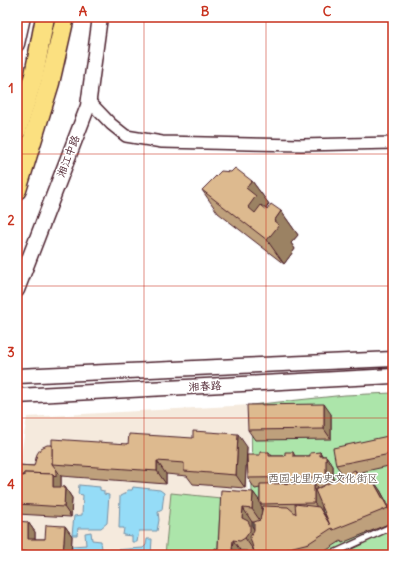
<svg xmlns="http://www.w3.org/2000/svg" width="410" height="572" viewBox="0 0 410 572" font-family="Delius,'LXGW WenKai TC',sans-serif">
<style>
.built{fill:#f5eadd}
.green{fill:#ace5aa;stroke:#7b826a}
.water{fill:#95dcf7;stroke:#7790a5}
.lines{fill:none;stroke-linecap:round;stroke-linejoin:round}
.service-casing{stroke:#4a1f2b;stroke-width:8}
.minor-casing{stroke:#4a1f2b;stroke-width:14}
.tertiary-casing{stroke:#4a1f2b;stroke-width:17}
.primary-casing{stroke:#4a1f2b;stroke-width:21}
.service{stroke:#fff;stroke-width:5.5}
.minor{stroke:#fff;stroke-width:11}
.tertiary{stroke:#fff;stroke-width:14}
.primary{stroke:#fbe080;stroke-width:18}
.wall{fill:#bea07b;stroke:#4a1f2b;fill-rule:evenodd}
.shaded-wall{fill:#9b8264;stroke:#4a1f2b}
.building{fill:#ddba8f;stroke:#4a1f2b}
.grid{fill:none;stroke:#c8321e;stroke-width:1;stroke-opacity:0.55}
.labels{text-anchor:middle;stroke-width:3;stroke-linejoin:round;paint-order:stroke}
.street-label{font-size:11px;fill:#4a1f2b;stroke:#fff}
.park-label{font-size:11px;fill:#675a51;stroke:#fff}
.neatline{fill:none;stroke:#c8321e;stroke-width:1.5}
.grid-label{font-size:13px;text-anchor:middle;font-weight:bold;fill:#c8321e}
</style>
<rect width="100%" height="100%" fill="#fff"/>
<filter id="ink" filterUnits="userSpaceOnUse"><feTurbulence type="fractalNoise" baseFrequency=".025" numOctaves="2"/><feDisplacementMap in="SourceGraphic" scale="8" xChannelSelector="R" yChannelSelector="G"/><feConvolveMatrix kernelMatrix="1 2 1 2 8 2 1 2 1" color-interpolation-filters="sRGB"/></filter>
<g filter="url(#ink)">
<!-- built -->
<path class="built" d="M251 405 245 555H17V480L27 417Z"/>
<!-- green -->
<g class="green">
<path d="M393 393V555H223L252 495 251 405 345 395Z"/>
<path d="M171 493 221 498 217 555H165Z"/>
</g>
<!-- water -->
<g class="water">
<path d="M79 485 100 487V490L104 491V494L109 495 107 523 101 528H78L77 535H72L74 516 82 515 83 495 78 494Z"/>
<path d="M133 487 160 490 164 493 162 510 158 512 159 520 157 531H139L137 542H132V536L123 535 124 528H119L120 496 126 493 127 490H132Z"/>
<path d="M91 532 92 540 101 541 102 549 114 550 143 548 146 545 147 539H152L151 555H71L72 546 86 545 85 533Z"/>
</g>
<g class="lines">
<defs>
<path id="service" d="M330 555 393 526"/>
<path id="minor" d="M88 100 111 124 126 136 162 142 301 145 393 143"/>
<g id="tertiary">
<path d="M17 44 23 17"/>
<path d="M17 290 88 106 100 17"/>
<path d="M17 376 393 359"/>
<path d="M17 396 393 376"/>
</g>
<g id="primary">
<path d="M17 130 34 75 45 17"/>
<path d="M17 190 50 83 65 17"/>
</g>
</defs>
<!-- service casing -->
<use href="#service" class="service-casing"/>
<!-- minor casing -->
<use href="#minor" class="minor-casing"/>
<!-- tertiary casing -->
<use href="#tertiary" class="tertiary-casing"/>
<!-- primary casing -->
<use href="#primary" class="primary-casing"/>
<!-- service -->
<use href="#service" class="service"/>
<!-- minor -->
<use href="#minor" class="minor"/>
<!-- tertiary -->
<use href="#tertiary" class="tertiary"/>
<!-- primary -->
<use href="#primary" class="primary"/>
</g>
<!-- wall -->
<g class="wall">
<path d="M252 181 269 204 266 209 267 210 281 211 298 235 291 243 295 249 284 264 218 213 202 190Z"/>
<path d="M331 414V439L255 440 248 430Z"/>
<path d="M388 436 393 444V465L357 473 363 481 380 490 393 514V522L342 543 341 541 319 555H255L254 552 249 554 250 555H214L253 492 260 502V488L255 489 248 478 260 455 269 452 272 456H285L293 452 295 456H310L320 452 322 456H326L333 466V481L343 475 336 465ZM322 505 328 520 322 511ZM252 522H254V530L252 526Z"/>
<path d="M128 444 247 447 245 488 193 484 187 476 166 474V484L61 476V487H65L72 498 71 517 17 514V465L34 466Z"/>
<path d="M28 522 35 532V539H45L65 526 72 536 71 555H17Z"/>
</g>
<!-- shaded-wall -->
<g class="shaded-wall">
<path d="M252 181 269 204 265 209 264 231 248 207 246 188Z"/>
<path d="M281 211 298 235 291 243 295 249 284 264 267 240 274 221Z"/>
<path d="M324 404 331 414V439L324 429Z"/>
<path d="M238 434 247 447 245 488 236 475Z"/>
<path d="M388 436 393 444V457L390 454Z"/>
<path d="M320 452 326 461V456L333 466V488L326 477 320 456Z"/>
<path d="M157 461 166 474V484L157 471Z"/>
<path d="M56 469 61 476V497L53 487V474Z"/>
<path d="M355 470 364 483 360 482Z"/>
<path d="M371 477 380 490 393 514V515L388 508Z"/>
<path d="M314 483 322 493V511L334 529 314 503Z"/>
<path d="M65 487 72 498 71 517 64 507Z"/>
<path d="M253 492 262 504H260L262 507 261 522 252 509Z"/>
<path d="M243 508 252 522V526L257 534 254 551 245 538 242 518Z"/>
<path d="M28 522 35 532V549L28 539Z"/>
<path d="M65 526 72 536 71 555H63Z"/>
<path d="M233 540 242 553 232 550Z"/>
<path d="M247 551 250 555H247Z"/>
</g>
<!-- building -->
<g class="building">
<path d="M235 168 252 181 246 188 256 196 248 207 255 213 261 205 267 210 271 204 281 211 274 221 279 225 267 240 202 190 221 171 231 172Z"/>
<path d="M324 404V429L248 430 247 405Z"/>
<path d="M193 431 238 434 236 475 184 471V463L157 461V471L52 464V439L128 444 129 434 193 438Z"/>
<path d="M388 436 390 454 336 465 333 448Z"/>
<path d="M47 445H52V464L56 469V477L53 474 24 473V476L17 475V465L34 466 37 454 41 448Z"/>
<path d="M260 452H269V456H285V452H293V456H310V453L320 452V456H326V477L248 478 247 455H260Z"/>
<path d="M355 470 360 482 371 477 388 508 333 530 332 528 309 543 293 547 274 555H255L250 537 254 530V522L260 520 263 506 288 507 296 514 295 504 319 507 330 525 315 490Z"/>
<path d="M24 473 53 474V487H65L64 507 17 504V475L24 476Z"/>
<path d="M314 483V503L260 504V484Z"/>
<path d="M221 490 253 492 252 509 243 508 242 518 248 521 250 525V531L245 538 240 541 233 540 232 550 247 551V555H214L215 548 218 549Z"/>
<path d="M17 521 28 522V539H45L46 525 65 526 63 555H46V553L19 551V555H17Z"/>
</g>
</g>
<!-- grid -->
<path class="grid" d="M144 17V555M266 17V555M17 154H393M17 286H393M17 418H393"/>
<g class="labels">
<!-- street labels -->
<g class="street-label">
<text transform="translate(68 156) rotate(-69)" y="4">湘江中路</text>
<text transform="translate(205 386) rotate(-3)" y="4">湘春路</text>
</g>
<!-- park labels -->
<g class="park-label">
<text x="323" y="482">西园北里历史文化街区</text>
</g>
</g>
<!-- margin -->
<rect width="410" height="572" fill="none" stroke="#fff" stroke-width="44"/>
<rect x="22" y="22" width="366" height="528" class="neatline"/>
<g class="grid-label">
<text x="83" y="16">A</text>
<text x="205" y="16">B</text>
<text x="327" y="16">C</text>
<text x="11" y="93">1</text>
<text x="11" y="225">2</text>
<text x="11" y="357">3</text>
<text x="11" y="489">4</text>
</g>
</svg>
